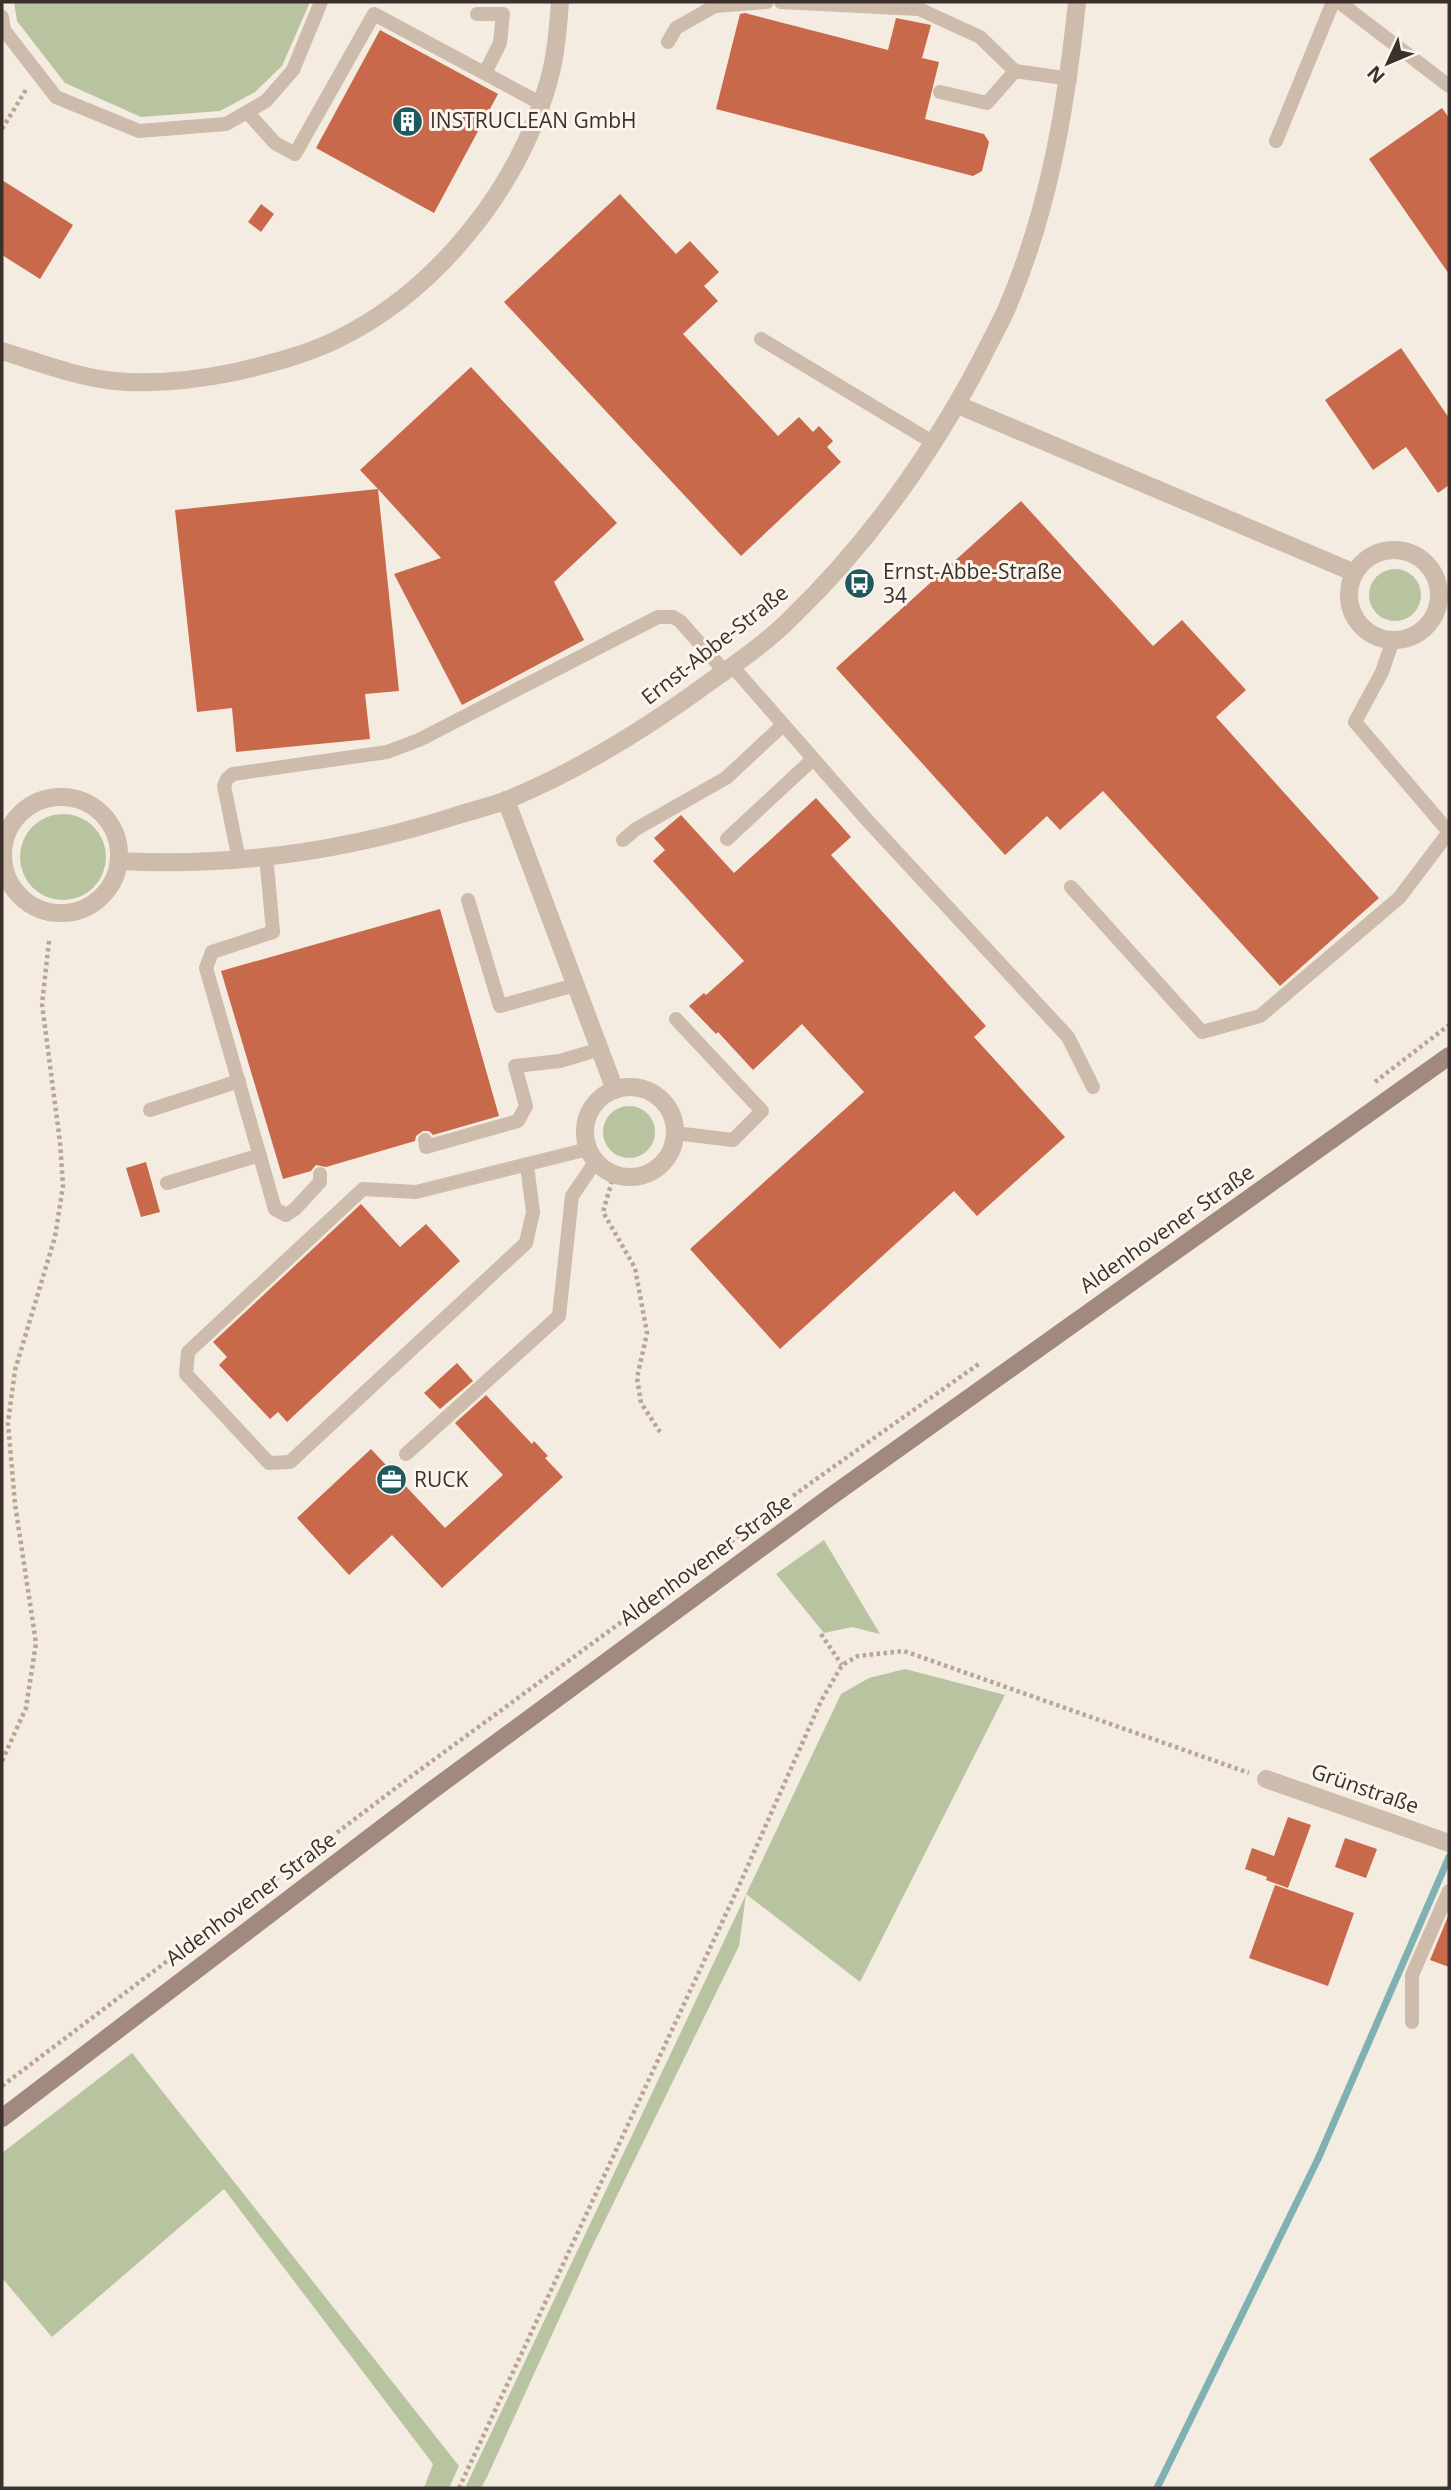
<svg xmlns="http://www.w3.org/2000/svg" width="1451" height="2490" viewBox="0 0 1451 2490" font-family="'Open Sans',sans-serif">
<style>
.green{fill:#b8c4a0}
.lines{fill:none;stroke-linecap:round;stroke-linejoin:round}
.stream{stroke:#7fb0b2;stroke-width:7}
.building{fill:#c8694b}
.path{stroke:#b9a596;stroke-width:4.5;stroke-dasharray:3.5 3.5;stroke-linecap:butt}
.lane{stroke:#cdbbac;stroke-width:14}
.street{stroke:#cdbbac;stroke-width:18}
.secondary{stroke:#a18a7d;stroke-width:18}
.labels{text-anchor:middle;stroke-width:6;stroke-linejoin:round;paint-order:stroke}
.poi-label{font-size:21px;fill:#3b302b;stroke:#fbf5ee;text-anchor:start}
.street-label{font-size:21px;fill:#3b302b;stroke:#fbf5ee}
</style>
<rect width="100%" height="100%" fill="#f4ebe1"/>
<!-- green -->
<g class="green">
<path d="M14 2H310L282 66 255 92 220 111 141 117 65 83 17 21Z"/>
<circle cx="1395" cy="595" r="26"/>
<circle cx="63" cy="857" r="43"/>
<circle cx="629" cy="1132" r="26"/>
<path d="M824 1540 880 1634 852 1627 824 1633 776 1574Z"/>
<path d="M905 1669 1005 1695 860 1982 746 1894 739 1946 591 2249 487 2477 481 2488H465L841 1694 869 1678Z"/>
<path d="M132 2053 459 2466 449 2488H424L433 2464 224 2189 52 2337 2 2278V2153Z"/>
</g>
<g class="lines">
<!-- stream -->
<path class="stream" d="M1157 2488 1318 2159 1449 1857"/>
</g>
<!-- building -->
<g class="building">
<path d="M745 13 888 50 896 18 931 25 922 58 939 62 925 119 984 134 989 142 982 171 973 176 716 109 740 14Z"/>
<path d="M380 30 498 94 434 213 316 148Z"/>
<path d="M1442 108 1449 118V274L1369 159Z"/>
<path d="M2 180 73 225 40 279 2 255Z"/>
<path d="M620 194 676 254 690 241 719 272 704 286 718 301 683 334 778 436 799 417 813 432 819 426 833 441 827 447 841 462 741 556 504 302Z"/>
<path d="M261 204 274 214 261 232 248 222Z"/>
<path d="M1401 348 1449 418V485L1438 493 1406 447 1373 470 1325 400Z"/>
<path d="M471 367 617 523 554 582 584 640 462 705 394 574 441 558 378 489 399 691 365 694 370 739 236 752 232 708 197 712 175 510 378 489 360 470Z"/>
<path d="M1021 501 1153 646 1182 620 1246 690 1216 717 1379 898 1280 986 1103 791 1060 830 1047 816 1005 855 836 668Z"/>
<path d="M816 798 851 837 831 855 986 1026 974 1037 1065 1137 977 1216 954 1191 780 1349 690 1249 864 1092 802 1024 753 1070 718 1032 716 1034 689 1006 704 993 706 995 744 961 653 861 665 850 654 838 681 815 734 873Z"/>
<path d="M440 909 499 1116 433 1135 429 1131H423L416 1136 415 1141 326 1167 316 1165 311 1171 283 1179 221 971Z"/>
<path d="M146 1162 160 1212 141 1217 126 1168Z"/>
<path d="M361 1204 400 1247 426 1224 460 1261 287 1422 278 1412 270 1419 219 1365 227 1357 213 1342Z"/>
<path d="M457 1363 473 1381 440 1409 424 1393Z"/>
<path d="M486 1395 532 1444 534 1441 548 1456 545 1458 563 1477 442 1588 392 1535 349 1575 297 1518 371 1449 445 1528 503 1475 455 1423Z"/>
<path d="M1288 1817 1311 1825 1288 1888 1266 1880 1267 1877 1245 1869 1252 1848 1274 1856Z"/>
<path d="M1345 1838 1377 1849 1366 1878 1335 1867Z"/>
<path d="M1275 1885 1354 1913 1328 1986 1249 1958Z"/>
<path d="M1449 1914V1967L1430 1960Z"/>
</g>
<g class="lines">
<!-- path -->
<g class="path">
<path d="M2 129 27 88"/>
<path d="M1375 1082 1449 1025"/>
<path d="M614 1174 603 1212 635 1268 647 1333 637 1378 641 1403 660 1432"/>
<path d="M821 1634 842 1665"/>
<path d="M2 1761 26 1708 36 1643 15 1504 8 1423 15 1370 55 1237 63 1186 60 1142 42 1004 49 941"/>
<path d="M2 2086 413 1775 812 1482 980 1363"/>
<path d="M459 2488 738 1888 821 1701 842 1665 858 1656 904 1651 1249 1773"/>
</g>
<!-- lane -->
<g class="lane">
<path d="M781 2 919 9 980 37 1015 71 1070 79"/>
<path d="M1339 2 1449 86"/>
<path d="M477 14H503L500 43 485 73"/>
<path d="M2 17 4 30 56 97 139 131 226 124 266 101 293 70 321 2"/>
<path d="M668 42 676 28 715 6 767 2"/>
<path d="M940 92 987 103 1015 71"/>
<path d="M247 112 275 143 295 154 374 14 540 103"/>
<path d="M1276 141 1333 2"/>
<path d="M761 339 934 443"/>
<path d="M732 666 867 820 1068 1037 1093 1087"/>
<path d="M727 839 813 759"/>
<path d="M623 840 636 829 726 778 783 725"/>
<path d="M266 855 273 932 212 952 206 968 275 1209 286 1215 295 1209 320 1182V1174"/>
<path d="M239 860 224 786 227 779 233 774 387 752 419 740 658 617H673L680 621 725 672"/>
<path d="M1071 887 1202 1032 1260 1016 1399 898 1449 832 1355 722 1382 672 1393 640"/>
<path d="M468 900 500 1006 575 985"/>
<path d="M150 1110 239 1081"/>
<path d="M675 1133 733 1140 762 1111 676 1019"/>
<path d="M425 1140 426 1147 518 1121 526 1106 515 1066 560 1061 600 1049"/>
<path d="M527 1166 533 1212 526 1243 290 1462 269 1463 186 1374 188 1352 363 1189 416 1192 588 1149"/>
<path d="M167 1183 260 1155"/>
<path d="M406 1454 559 1316 572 1196 596 1161"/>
<path d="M1412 2022V1975L1449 1891"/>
</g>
<!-- street -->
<g class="street">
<path d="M2 351C38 362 76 377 114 381 155 385 196 380 235 372 269 364 305 355 336 340 437 291 519 188 549 80 556 55 558 28 560 2"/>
<path d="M958 405 1355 573"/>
<circle cx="1394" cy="595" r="45"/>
<circle cx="61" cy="855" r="58"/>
<path d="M506 800 615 1090"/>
<path d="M119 861C232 867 345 851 452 817 470 811 489 807 507 800 580 770 647 728 711 681 738 662 767 642 790 619 868 544 931 455 981 360 989 343 999 326 1007 308 1049 210 1066 108 1077 2"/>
<circle cx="630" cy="1132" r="45"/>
<path d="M1266 1779 1449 1843"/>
</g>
<!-- secondary -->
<path class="secondary" d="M2 2118 427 1794 830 1497 1449 1056"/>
</g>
<!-- icons -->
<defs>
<symbol id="building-disc" viewBox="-11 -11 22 22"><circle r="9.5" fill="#1f5a5e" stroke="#fbf5ee"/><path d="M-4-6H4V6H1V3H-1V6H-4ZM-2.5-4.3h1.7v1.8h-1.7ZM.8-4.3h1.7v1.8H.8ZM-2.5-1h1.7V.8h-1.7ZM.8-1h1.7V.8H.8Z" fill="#fff"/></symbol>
<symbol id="bus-disc" viewBox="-11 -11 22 22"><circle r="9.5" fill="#1f5a5e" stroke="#fbf5ee"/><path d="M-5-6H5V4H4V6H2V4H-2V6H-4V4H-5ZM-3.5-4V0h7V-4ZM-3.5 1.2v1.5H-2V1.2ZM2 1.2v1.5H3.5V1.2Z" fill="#fff"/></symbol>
<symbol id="office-disc" viewBox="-11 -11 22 22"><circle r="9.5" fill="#1f5a5e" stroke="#fbf5ee"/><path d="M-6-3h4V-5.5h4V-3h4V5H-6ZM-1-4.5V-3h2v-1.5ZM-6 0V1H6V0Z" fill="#fff"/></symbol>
</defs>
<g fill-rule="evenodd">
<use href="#building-disc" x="390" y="104" width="35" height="35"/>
<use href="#bus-disc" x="842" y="566" width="35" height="35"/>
<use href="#office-disc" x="374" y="1462" width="35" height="35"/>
</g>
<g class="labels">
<!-- poi labels -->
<g class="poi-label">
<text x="430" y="128">INSTRUCLEAN GmbH</text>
<text x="883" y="579">Ernst-Abbe-Straße<tspan x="883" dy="24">34</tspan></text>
<text x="414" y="1487">RUCK</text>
</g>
<!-- street labels -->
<g class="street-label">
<text transform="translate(715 645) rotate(-38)" y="7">Ernst-Abbe-Straße</text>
<text transform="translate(1167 1229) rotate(-35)" y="7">Aldenhovener Straße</text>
<text transform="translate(706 1560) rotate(-36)" y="7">Aldenhovener Straße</text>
<text transform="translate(1365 1789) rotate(19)" y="7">Grünstraße</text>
<text transform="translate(251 1899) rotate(-37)" y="7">Aldenhovener Straße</text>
</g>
</g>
<!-- border -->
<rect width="1451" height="2490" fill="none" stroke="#3b302b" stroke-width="7"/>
<!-- north arrow -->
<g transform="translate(1388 63) rotate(226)" stroke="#fbf5ee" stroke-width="5" paint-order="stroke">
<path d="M0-5L12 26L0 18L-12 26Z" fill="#3b302b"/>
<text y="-10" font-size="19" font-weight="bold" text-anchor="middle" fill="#3b302b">N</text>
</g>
</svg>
